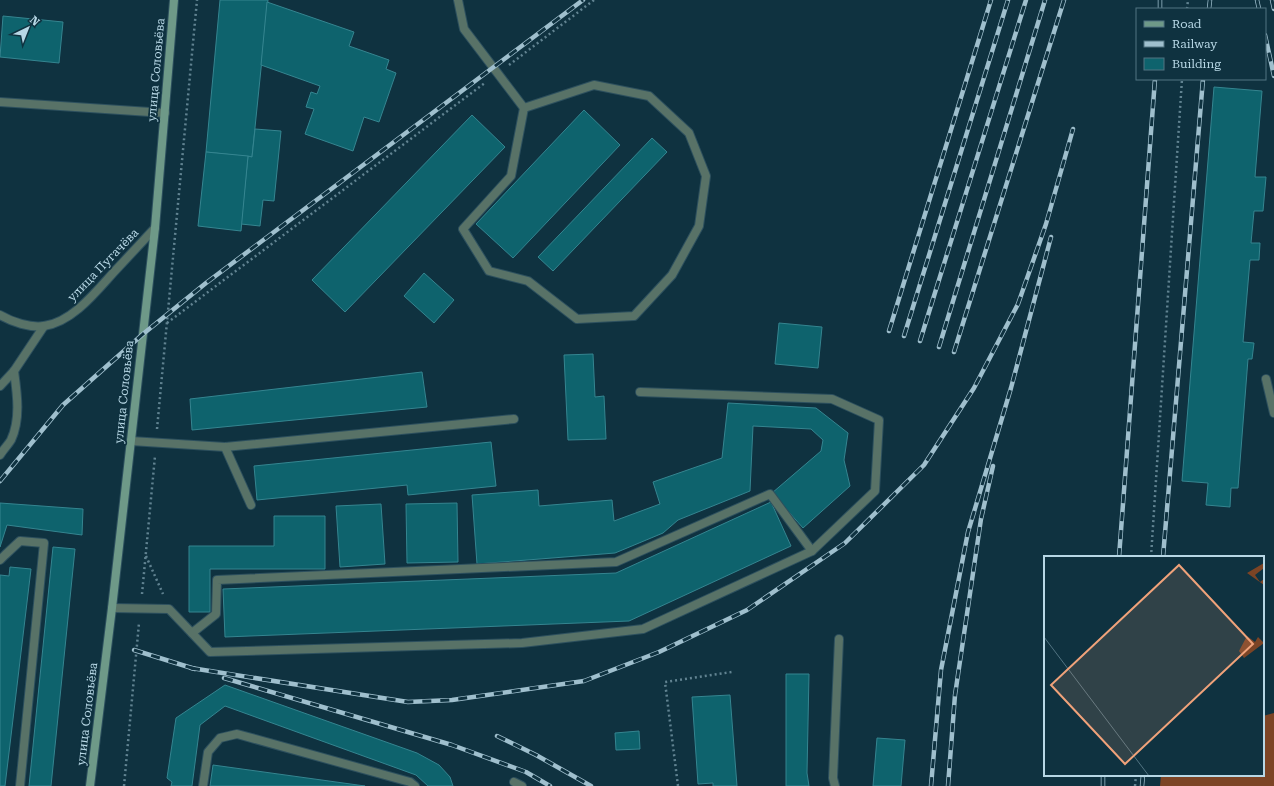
<svg xmlns="http://www.w3.org/2000/svg" width="1274" height="786" viewBox="0 0 1274 786" font-family="'Roboto Serif',serif">
<style>
.green{fill:#7c4425}
.building{fill:#0e636d;stroke:#358590}
.lines{fill:none;stroke-linecap:round;stroke-linejoin:round}
.lane-casing{stroke:#2d505e;stroke-width:10}
.street-casing{stroke:#2d505e;stroke-width:10}
.secondary-casing{stroke:#2d505e;stroke-width:10}
.path{stroke:#618391;stroke-width:2.5;stroke-dasharray:2 3;stroke-linecap:butt}
.lane{stroke:#587267;stroke-width:8}
.street{stroke:#587267;stroke-width:8}
.secondary{stroke:#6e9988;stroke-width:8}
.rail-casing{stroke:#9fbfcd;stroke-width:4.5}
.rail{stroke:#0f3240;stroke-width:3;stroke-dasharray:9;stroke-linecap:butt}
.labels{text-anchor:middle;stroke-width:3.5;stroke-linejoin:round;paint-order:stroke}
.street-label{font-size:12px;fill:#b7d7e5;stroke:#0f3240}
.inset-road{fill:none;stroke:#527482;stroke-width:1}
.view{fill:#f0a27a;fill-opacity:0.15;stroke:#f0a27a;stroke-width:2}
.inset-edge{fill:none;stroke:#b7d7e5;stroke-width:2}
</style>
<rect width="100%" height="100%" fill="#0f3240"/>
<!-- green -->
<path class="green" d="M1274 713V786H1160L1161 775H1263V716Z"/>
<!-- building -->
<g class="building">
<path d="M220 0H268L252 157 206 152Z"/>
<path d="M267 2 354 32 349 46 389 60 386 69 396 73 379 122 364 117 353 151 305 134 314 109 306 107 311 92 317 94 320 86 261 65Z"/>
<path d="M3 16 63 22 59 63 0 57Z"/>
<path d="M1214 87 1262 91 1255 177H1266L1263 211H1254L1251 243H1260L1259 260H1250L1243 342 1254 343 1252 359H1248L1238 488H1231L1230 507 1206 505 1208 483 1182 481Z"/>
<path d="M584 110 620 145 513 258 476 224Z"/>
<path d="M472 115 505 147 345 312 312 280Z"/>
<path d="M255 129 281 131 274 201 263 200 260 226 241 224 248 156 252 157Z"/>
<path d="M652 138 667 152 553 271 538 257Z"/>
<path d="M206 152 248 156 241 231 198 226Z"/>
<path d="M424 273 454 300 434 323 404 296Z"/>
<path d="M779 323 822 327 818 368 775 364Z"/>
<path d="M593 354 595 397 604 396 606 439 568 440 564 355Z"/>
<path d="M422 372 427 407 192 430 190 399Z"/>
<path d="M728 403 816 408 848 433 844 460 850 486 803 528 772 493 821 451 823 440 811 429 753 426 750 491 678 520 663 533 615 553 477 564 472 495 538 490 539 506 612 500 614 521 660 504 653 482 722 458Z"/>
<path d="M491 442 496 486 408 495 407 485 257 500 254 466Z"/>
<path d="M771 502 791 546 629 621 225 637 223 589 616 573Z"/>
<path d="M0 503 83 509 82 535 7 525 0 547Z"/>
<path d="M457 503 458 562 407 563 406 504Z"/>
<path d="M381 504 385 564 340 567 336 506Z"/>
<path d="M274 516H325V569H210V612H189V546H274Z"/>
<path d="M53 547 75 549 51 786H29Z"/>
<path d="M10 567 31 569 5 786H0V575L9 576Z"/>
<path d="M786 674H809L807 773 809 786H786Z"/>
<path d="M225 685 417 753 439 765 450 777 453 786H428L416 775 225 706 200 725 192 786H171L172 782 167 778 176 718Z"/>
<path d="M730 695 737 786H713V783L698 784 692 697Z"/>
<path d="M639 731 640 749 616 750 615 733Z"/>
<path d="M877 738 905 740 901 786H873Z"/>
<path d="M213 765 365 786H210Z"/>
</g>
<g class="lines">
<defs>
<g id="lane">
<path d="M458 0 464 29 524 108 511 176 463 229 489 271 528 281 577 319 634 316 672 275 699 226 706 176 689 133 649 96 594 85 524 108"/>
<path d="M0 102 165 113"/>
<path d="M1266 379 1274 413"/>
<path d="M0 386 14 371 44 326"/>
<path d="M131 441 225 447 514 419"/>
<path d="M225 447 251 505"/>
<path d="M0 455C3 450 8 445 11 440 21 419 17 393 14 371"/>
<path d="M0 560 5 555 20 541 44 543 20 786"/>
<path d="M112 608 169 609 210 652 522 643 643 629 812 551 875 491 879 420 832 399 640 392"/>
<path d="M192 633 216 614 217 580 616 562 770 494 812 551"/>
<path d="M203 786 208 752 220 738 237 734 410 782 415 786"/>
<path d="M835 786 833 778 839 639"/>
</g>
<g id="street">
<path d="M0 315C12 322 30 328 44 326 72 322 95 293 113 273 127 258 141 243 155 228"/>
<path d="M514 782 522 786"/>
</g>
<path id="secondary" d="M90 786 112 608 155 228 174 0"/>
</defs>
<!-- lane casing -->
<use href="#lane" class="lane-casing"/>
<!-- street casing -->
<use href="#street" class="street-casing"/>
<!-- secondary casing -->
<use href="#secondary" class="secondary-casing"/>
<!-- path -->
<g class="path">
<path d="M1187 9 1188 0"/>
<path d="M509 65 594 0"/>
<path d="M167 323 486 82"/>
<path d="M157 429 197 0"/>
<path d="M146 556 163 594"/>
<path d="M1151 557 1182 79"/>
<path d="M142 594 155 456"/>
<path d="M124 786 139 623"/>
<path d="M678 786 665 682 732 672"/>
<path d="M1135 786 1136 775"/>
</g>
<!-- lane -->
<use href="#lane" class="lane"/>
<!-- street -->
<use href="#street" class="street"/>
<!-- secondary -->
<use href="#secondary" class="secondary"/>
<defs>
<g id="rail">
<path d="M1257 0 1259 9"/>
<path d="M1272 0 1274 9"/>
<path d="M1160 9V0"/>
<path d="M1209 9 1210 0"/>
<path d="M1265 35 1274 76"/>
<path d="M889 331 991 0"/>
<path d="M904 336 1008 0"/>
<path d="M920 341 1026 0"/>
<path d="M939 347 1045 0"/>
<path d="M954 352 1064 0"/>
<path d="M0 481 63 405 143 334 206 283 583 0"/>
<path d="M1119 557 1155 79"/>
<path d="M1163 557 1203 79"/>
<path d="M134 650 195 669"/>
<path d="M191 668 408 702 452 700 584 681 659 652 747 610 845 543 924 465 974 388 1018 304 1046 224 1073 129"/>
<path d="M224 678 452 745 526 772 550 786"/>
<path d="M497 736 536 755 591 786"/>
<path d="M931 786 941 670 968 532 1011 388 1051 237"/>
<path d="M948 786 955 695 981 519 993 466"/>
<path d="M1103 786V775"/>
<path d="M1142 786 1143 775"/>
</g>
</defs>
<!-- rail casing -->
<use href="#rail" class="rail-casing"/>
<!-- rail -->
<use href="#rail" class="rail"/>
</g>
<g class="labels">
<!-- street labels -->
<g class="street-label">
<text transform="translate(156 70) rotate(-85)" y="4">улица Соловьёва</text>
<text transform="translate(103 265) rotate(-46)" y="4">улица Пугачёва</text>
<text transform="translate(124 392) rotate(-84)" y="4">улица Соловьёва</text>
<text transform="translate(87 714) rotate(-83)" y="4">улица Соловьёва</text>
</g>
</g>
<!-- overview -->
<g transform="translate(1044 556)">
<rect width="220" height="220" fill="#0f3240"/>
<path d="M220 7V12L211 19 216 26 220 23V29L203 17ZM203 80 211 86 214 81 220 87 200 102 195 95Z" fill="#7c4425"/>
<path class="inset-road" d="M0 81 105 220"/>
<path class="view" d="M135 9 209 88 81 208 7 129Z"/>
<rect width="220" height="220" class="inset-edge"/>
</g>
<!-- legend -->
<rect x="1136" y="8" width="130" height="72" fill="#0f3240" stroke="#527482"/>
<rect x="1144" y="21" width="20" height="6" fill="#6e9988" stroke="#527482"/>
<text x="1172" y="28" font-size="12" fill="#b7d7e5">Road</text>
<rect x="1144" y="41" width="20" height="6" fill="#9fbfcd" stroke="#527482"/>
<text x="1172" y="48" font-size="12" fill="#b7d7e5">Railway</text>
<rect x="1144" y="58" width="20" height="12" fill="#0e636d" stroke="#527482"/>
<text x="1172" y="68" font-size="12" fill="#b7d7e5">Building</text>
<!-- north arrow -->
<g transform="translate(28 28) rotate(43)" stroke="#0f3240" stroke-width="3" paint-order="stroke">
<path d="M0-3L7 15L0 10L-7 15Z" fill="#b7d7e5"/>
<text y="-6" font-size="11" font-weight="bold" text-anchor="middle" fill="#b7d7e5">N</text>
</g>
</svg>
